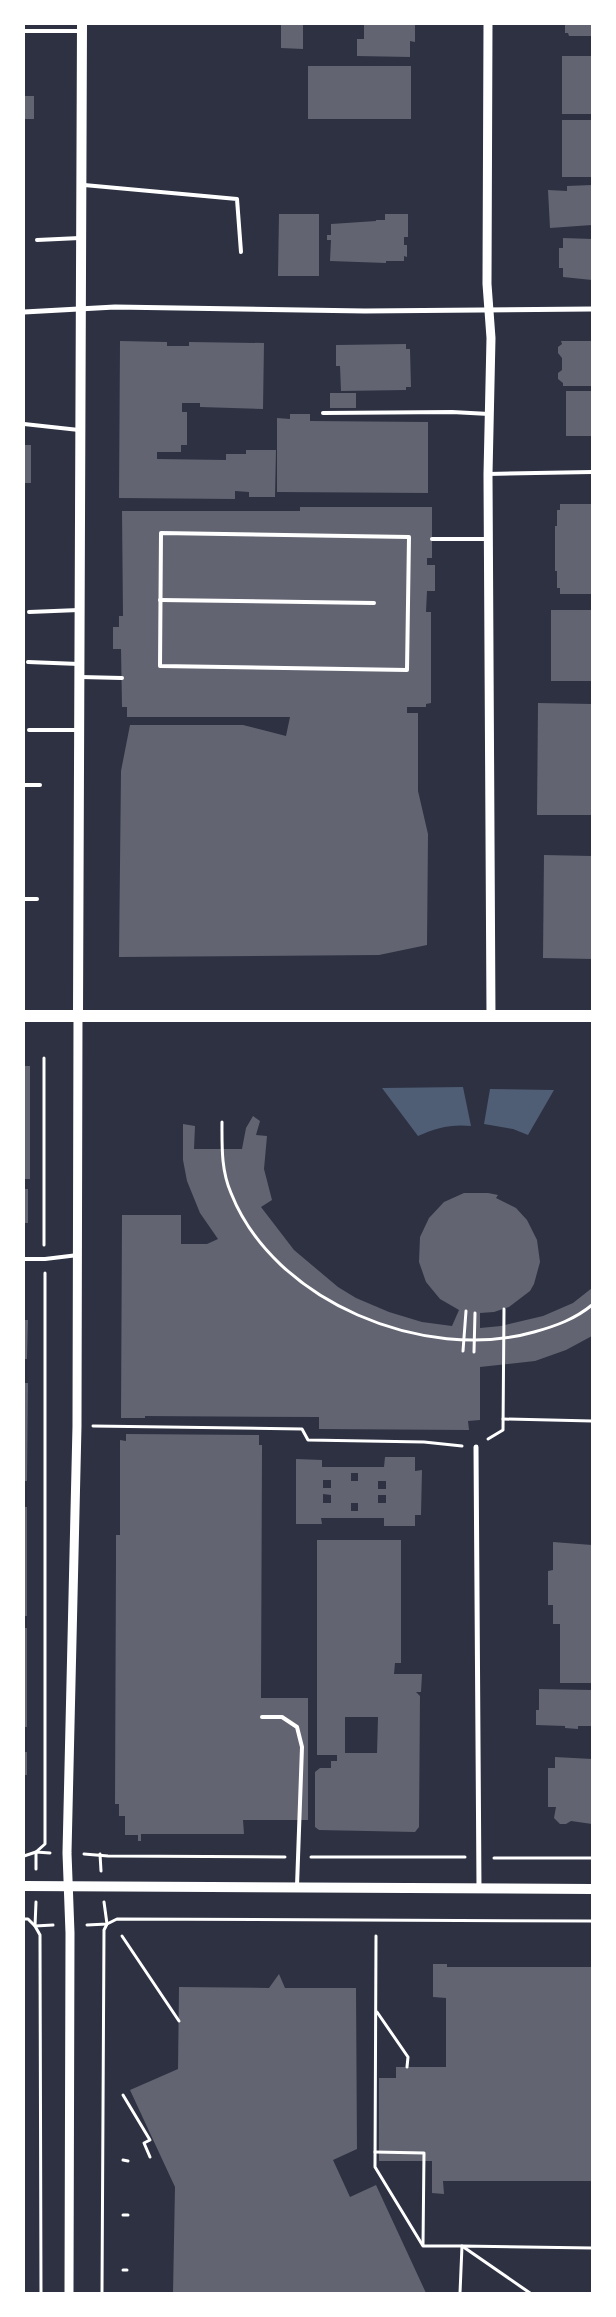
<svg xmlns="http://www.w3.org/2000/svg" width="616" height="2317" viewBox="0 0 616 2317" font-family="Manrope,sans-serif">
<style>
.water{fill:#4f5d75}
.building{fill:#626471;fill-rule:evenodd}
.lines{fill:none;stroke-linecap:round;stroke-linejoin:round}
.path{stroke:#fff;stroke-width:3}
.service{stroke:#fff;stroke-width:4}
.minor{stroke:#fff;stroke-width:5}
.tertiary{stroke:#fff;stroke-width:9}
.secondary{stroke:#fff;stroke-width:10}
.primary{stroke:#fff;stroke-width:12}
</style>
<rect width="100%" height="100%" fill="#2d3142"/>
<!-- water -->
<g class="water">
<path d="M463 1087 471 1126C451 1124 436 1128 418 1136L382 1088Z"/>
<path d="M490 1089 554 1090 528 1135 513 1129 484 1124Z"/>
</g>
<!-- building -->
<g class="building">
<path d="M281 24H303V49L281 48Z"/>
<path d="M364 24 415 25V42L410 41V57L357 56V39H364Z"/>
<path d="M565 24H592V36H569L568 33H565Z"/>
<rect x="562" y="56" width="30" height="58"/>
<rect x="308" y="66" width="103" height="53"/>
<rect x="24" y="96" width="10" height="23"/>
<rect x="562" y="120" width="30" height="57"/>
<path d="M592 185V225L550 228 548 190 567 191V186Z"/>
<path d="M279 214H319V276H278Z"/>
<path d="M385 214H408V237H404V245H407V257L404 256V261H386V263L330 261 331 240H327V235H331V224L376 221V220H385Z"/>
<path d="M563 238 592 239V280L563 277V268H559V248H563Z"/>
<path d="M120 341 167 342V346H189V342L264 343 263 409 200 407V403H182V412H187V445H181V452H157V459L226 460V454H246V450H276L275 497H249V492L235 491V499L119 498Z"/>
<path d="M561 341H592V386H563V383L558 379V373L562 370V358L558 353V347L562 344Z"/>
<path d="M406 344V349H410L411 387H406V390L341 391 340 366H336V345Z"/>
<rect x="566" y="391" width="26" height="45"/>
<rect x="330" y="393" width="26" height="15"/>
<path d="M290 414H310V421L428 422V493L277 492V418L290 419Z"/>
<rect x="24" y="445" width="7" height="38"/>
<path d="M560 504H592V594H560V588H557V571H555V526H557V510H560Z"/>
<path d="M300 507H432V558H427V565H435V591H427L426 612H431V703L426 704V707H407V713H418V791L428 834 427 945 379 955 119 957 121 771 130 725H243L286 736 290 717H127V707H122L121 649H113V627H119V616H123L122 511H300Z"/>
<rect x="551" y="610" width="41" height="71"/>
<path d="M538 703 592 704V815H537Z"/>
<path d="M544 855 592 856V959L543 958Z"/>
<rect x="24" y="1066" width="6" height="113"/>
<path d="M253 1116 260 1121 256 1135 267 1136 264 1169 272 1200 261 1207 294 1250 338 1287 356 1298 389 1312 422 1322 452 1326 459 1310 440 1299 426 1282 419 1262 420 1237 429 1218 444 1202 464 1193H488L498 1195 496 1198 516 1208 527 1220 537 1240 540 1262 534 1284 530 1291 509 1307 494 1312 480 1313V1328L501 1326 543 1316 573 1303 592 1288V1336L566 1350 535 1361 480 1367V1420L468 1421 469 1430 319 1429V1417L145 1416V1418H121L122 1215H181V1244H207L218 1239 200 1213 187 1181 183 1160V1124L195 1126 194 1149H242L246 1128Z"/>
<rect x="24" y="1189" width="4" height="34"/>
<path d="M24 1320H28L27 1359H24Z"/>
<path d="M24 1383H28L27 1481H24Z"/>
<path d="M126 1434 259 1435V1445H262V1451L261 1698H308V1820H243L244 1834H141V1841H138V1835H125V1816H119V1804H115L116 1557V1535H120V1440L126 1441Z"/>
<path d="M385 1457H415V1471L422 1470 421 1515H415V1526H384V1518H321L322 1524H296V1459L322 1460V1467H384ZM351 1473H358V1481H351ZM323 1480H331V1488H323ZM378 1481H386V1489H378ZM323 1494 331 1495V1503H323ZM378 1495H386V1503H378ZM351 1503H358V1511H351Z"/>
<rect x="24" y="1507" width="3" height="109"/>
<path d="M317 1540H401V1663H395L394 1674H422L421 1692H416L420 1696 419 1827 415 1832 319 1830 315 1827V1772L320 1768H331V1761H337V1755H317ZM345 1717H378L377 1753H345Z"/>
<path d="M553 1542 592 1545V1683H560V1624H553V1605H548V1571L553 1570Z"/>
<rect x="24" y="1628" width="3" height="99"/>
<path d="M539 1689 592 1690V1726H578V1729L565 1728V1726L536 1725V1710H539Z"/>
<rect x="24" y="1752" width="3" height="23"/>
<path d="M555 1757 592 1759V1824L571 1821 566 1824H560L554 1818 556 1807H548V1768H555Z"/>
<path d="M433 1964H447V1967H592V2181H443L444 2194 432 2193V2161H379V2078H396V2067H446V1998L433 1997Z"/>
<path d="M279 1974 285 1988H356L357 2149 333 2160 350 2197 376 2185 426 2293H173L175 2187 130 2090 178 2069 179 1987 269 1988Z"/>
</g>
<g class="lines">
<!-- path -->
<g class="path">
<path d="M44 1058V1245"/>
<path d="M222 1122C222 1146 221 1170 231 1193 274 1302 425 1363 534 1332 556 1326 575 1319 592 1305"/>
<path d="M463 1351 466 1311"/>
<path d="M474 1352 475 1313"/>
<path d="M503 1419 592 1421"/>
<path d="M93 1426 302 1429 308 1440 424 1442 462 1446"/>
<path d="M488 1439 503 1430 504 1309"/>
<path d="M84 1854 108 1856 285 1857"/>
<path d="M100 1854 101 1871"/>
<path d="M24 1856 36 1852 50 1853"/>
<path d="M311 1857H465"/>
<path d="M494 1858H592"/>
<path d="M36 1869V1852L45 1844V1273"/>
<path d="M36 1902 35 1926 40 1935 41 2293"/>
<path d="M24 1919H28L35 1926 53 1925"/>
<path d="M87 1925 107 1924 117 1919 592 1921"/>
<path d="M122 1936 179 2021"/>
<path d="M376 1936 375 2167 423 2246H462L530 2293"/>
<path d="M377 2012 408 2057 407 2067"/>
<path d="M123 2095 150 2140 144 2143 150 2157"/>
<path d="M375 2152 424 2153 423 2245"/>
<path d="M123 2160 128 2161"/>
<path d="M123 2215H128"/>
<path d="M123 2270H127"/>
<path d="M102 2293 104 1930 107 1924 104 1902"/>
<path d="M460 2293 462 2246 592 2248"/>
</g>
<!-- service -->
<g class="service">
<path d="M24 31H81"/>
<path d="M84 185 237 199 241 252"/>
<path d="M37 240 80 238"/>
<path d="M323 413 452 412 489 414"/>
<path d="M24 424 79 430"/>
<path d="M488 474 592 472"/>
<path d="M161 533 409 537 407 670 160 666Z"/>
<path d="M432 539H487"/>
<path d="M160 600 374 603"/>
<path d="M29 612 79 610"/>
<path d="M28 662 79 664"/>
<path d="M81 677 122 678"/>
<path d="M29 730H79"/>
<path d="M24 785H40"/>
<path d="M24 899H37"/>
<path d="M24 1259H45L78 1255"/>
<path d="M262 1717H282L297 1727 302 1747 297 1886"/>
</g>
<!-- minor -->
<g class="minor">
<path d="M24 312 115 307 365 311 592 309"/>
<path d="M476 1447 479 1888"/>
</g>
<!-- tertiary -->
<g class="tertiary">
<path d="M488 24 487 284 491 338 488 474 491 1016"/>
<path d="M69 2293 70 1933 67 1853 77 1426 78 1015"/>
</g>
<!-- secondary -->
<g class="secondary">
<path d="M78 1015 82 24"/>
<path d="M24 1886 592 1889"/>
</g>
<!-- primary -->
<path class="primary" d="M24 1016H592"/>
</g>
<!-- border -->
<rect width="616" height="2317" fill="none" stroke="#ffffff" stroke-width="50"/>
</svg>
